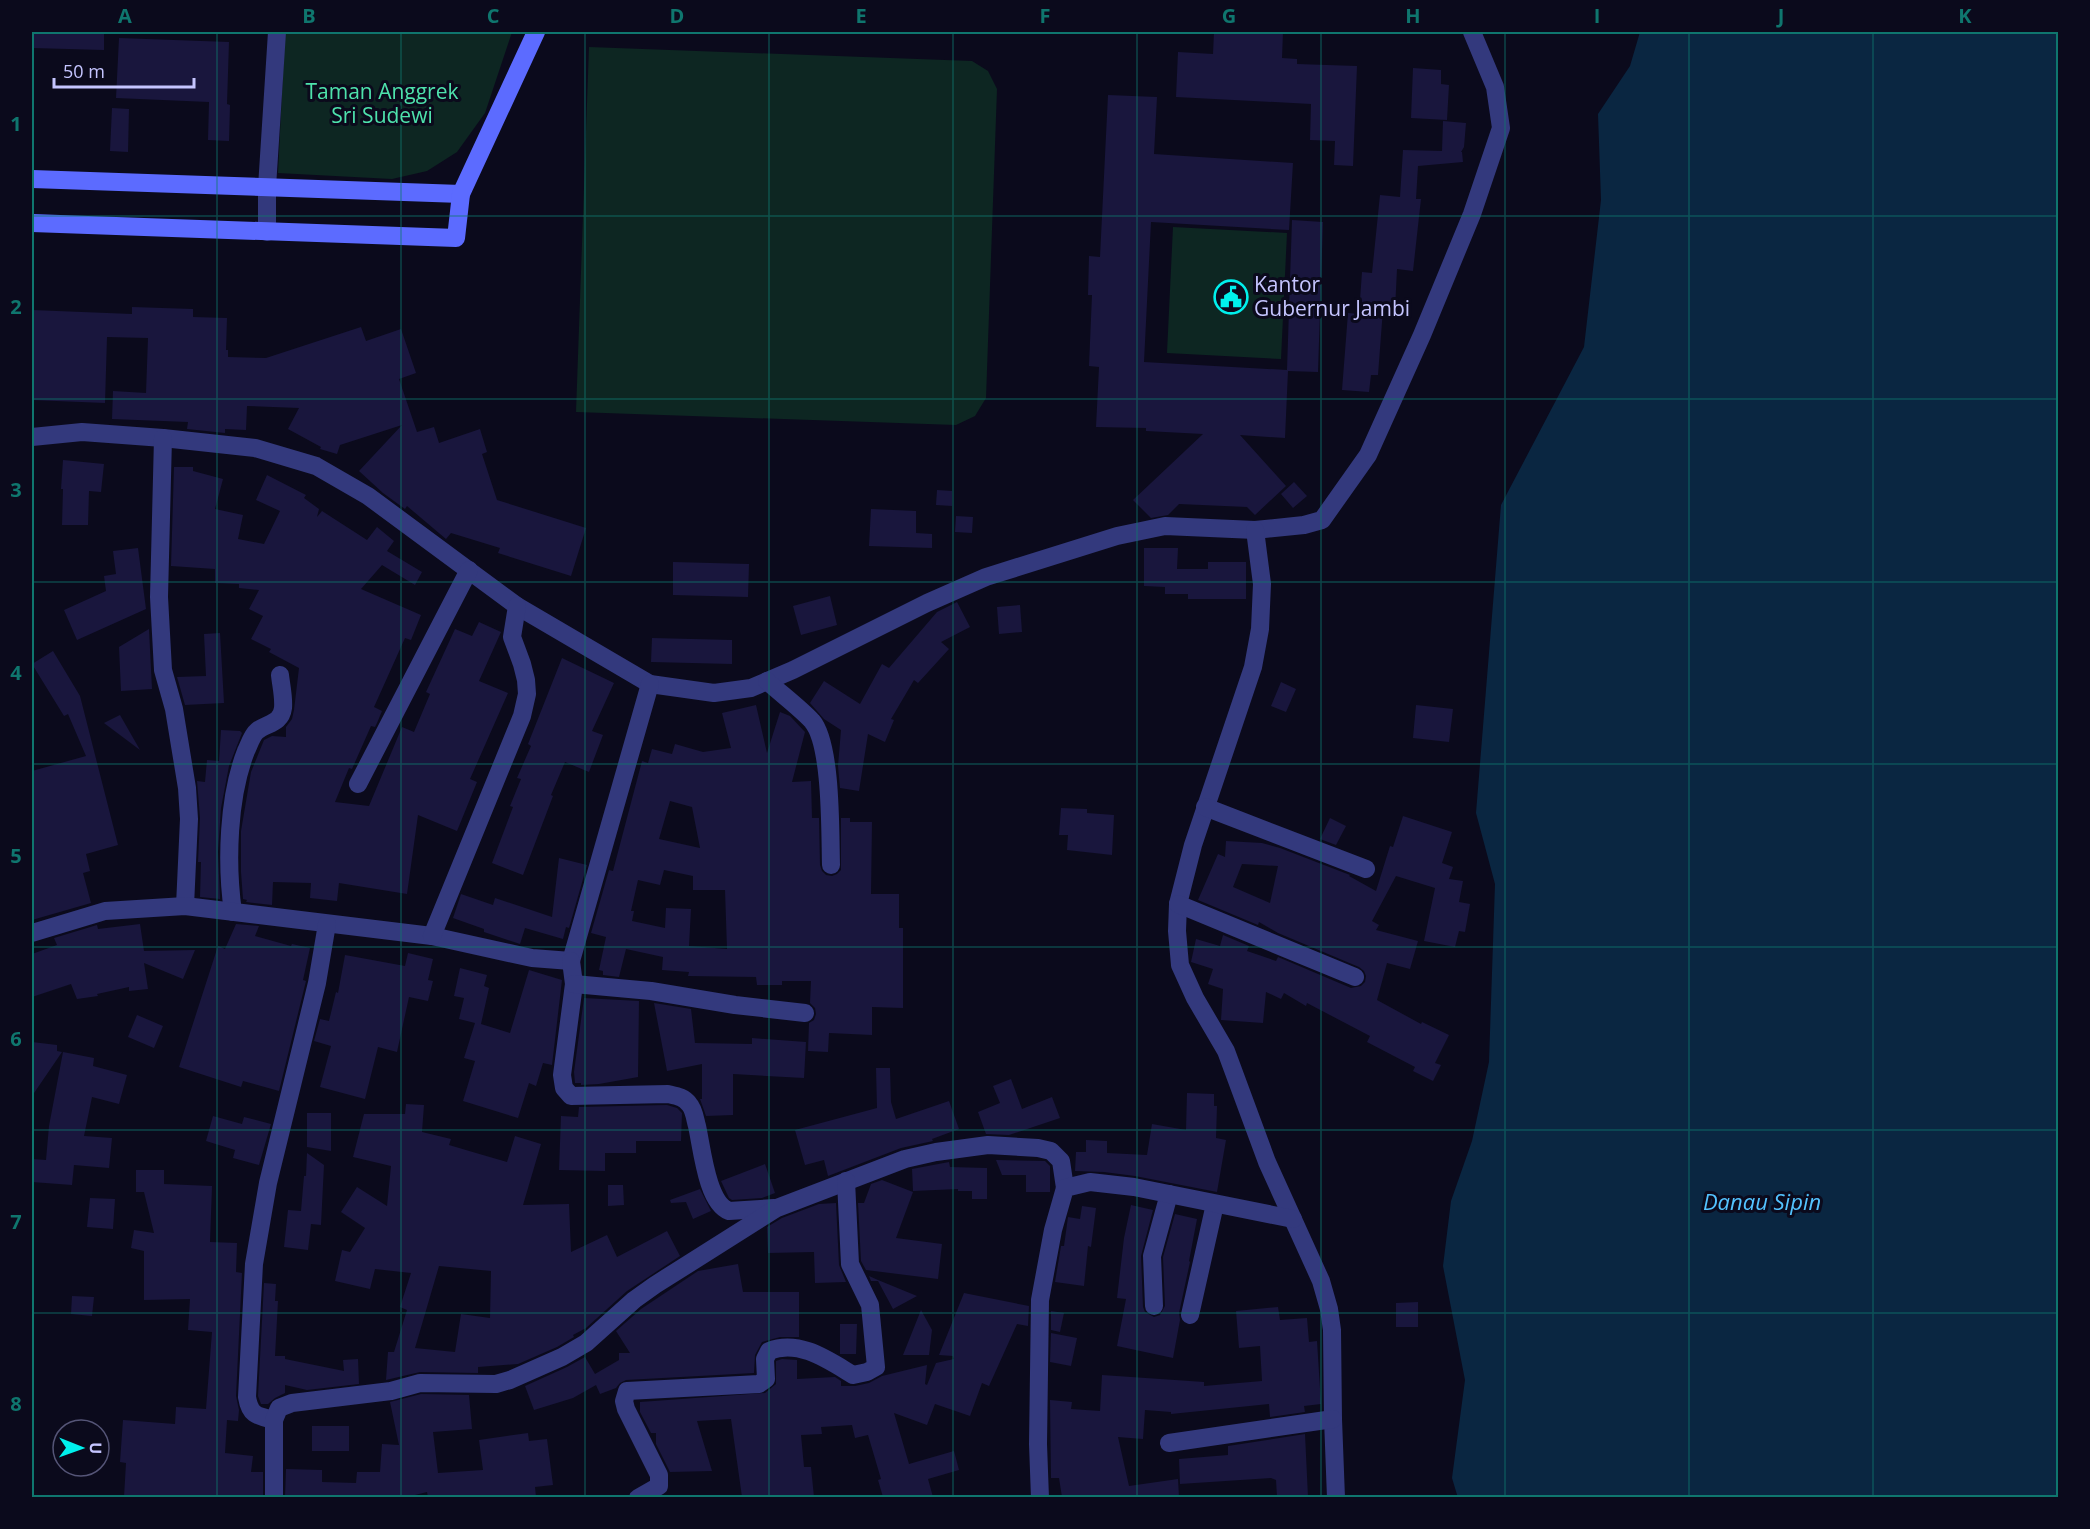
<svg xmlns="http://www.w3.org/2000/svg" width="2090" height="1529" viewBox="0 0 2090 1529" font-family="'Open Sans',sans-serif">
<style>
.green{fill:#0d2622}
.water{fill:#0a2641}
.building{fill:#19163d;fill-rule:evenodd}
.lines{fill:none;stroke-linecap:round;stroke-linejoin:round}
.street{stroke:#33397d;stroke-width:18}
.secondary{stroke:#5c6bff;stroke-width:18}
.grid{fill:none;stroke:#0f766e;stroke-width:1.5;stroke-opacity:0.55}
.labels{text-anchor:middle;stroke-width:6;stroke-linejoin:round;paint-order:stroke}
.park-label{font-size:21px;fill:#4ee2ac;stroke:#0b0a1c}
.poi-label{font-size:21px;fill:#c5c5ff;stroke:#0b0a1c;text-anchor:start}
.water-label{font-size:22px;font-style:italic;fill:#53c3ff;stroke:#0b0a1c}
.neatline{fill:none;stroke:#0f766e;stroke-width:2}
.grid-label{font-size:20px;text-anchor:middle;font-weight:bold;fill:#0f766e}
</style>
<rect width="100%" height="100%" fill="#0b0a1c"/>
<!-- green -->
<g class="green">
<path d="M285 32H512L485 113 457 152 427 171 392 179 278 173Z"/>
<path d="M589 47 972 61 988 71 997 89 986 398 975 416 956 425 576 412Z"/>
<path d="M1173 227 1287 233 1281 359 1167 353Z"/>
</g>
<!-- water -->
<path class="water" d="M1640 32H2058V1497L1458 1498 1452 1478 1465 1380 1443 1266 1451 1201 1472 1141 1489 1062 1495 884 1476 813 1501 505 1584 347 1601 200 1598 114 1630 66Z"/>
<!-- building -->
<g class="building">
<path d="M32 32H104V50L32 48Z"/>
<path d="M1214 32H1283L1282 58 1297 59V64L1357 66 1353 166 1334 165 1335 141 1310 140 1311 104 1176 97 1178 52 1213 54Z"/>
<path d="M119 38 229 42 227 104 230 105 229 141 208 140 209 102 116 98Z"/>
<path d="M1413 68 1441 70V84L1449 85 1447 120 1411 118Z"/>
<path d="M1108 95 1157 97 1154 154 1293 163 1289 230 1151 222 1144 362 1287 370 1292 220 1323 222 1318 372 1288 371 1285 438 1240 435 1286 486 1255 515 1247 507 1179 504 1168 515 1151 518 1133 500 1203 434 1146 431V428L1096 427 1099 367 1089 366 1092 295H1088L1089 256 1100 257Z"/>
<path d="M112 108 129 109 128 152 110 151Z"/>
<path d="M1443 121 1466 123 1464 147 1461 152H1462L1463 162 1418 166 1416 199H1421L1413 271 1397 269 1395 310 1383 309 1378 375H1371L1369 392 1342 390 1348 313 1359 314 1362 272 1372 273 1380 195 1400 197 1403 150 1442 151Z"/>
<path d="M132 307 193 309V317L227 318 226 350H228V357L266 358 361 327 366 341 401 329 416 373 399 379 417 432 434 427 439 443 480 429 487 452 482 454 497 500 586 528 571 576 498 553 500 548 451 533 446 539 407 506 405 509 383 493 359 471 402 425 340 445 337 454 320 449 321 447 288 429 299 408 247 406 246 430 225 429V433L187 429 188 422 112 419 113 391 146 393 148 338 107 337 105 403 32 400V310L132 314Z"/>
<path d="M63 460 104 464 101 492 89 491 88 525H62L63 489H61Z"/>
<path d="M174 467H193V471L223 479 215 509 243 515 238 539 264 544 280 511 256 500 267 475 306 495 304 498 319 509 317 517 322 511 367 540 377 527 394 541 387 551 422 572 415 585 382 565 361 589 421 615 411 640 405 638 374 707 382 711 377 723 375 727 371 726 352 769 349 768 335 802 369 806 402 727 414 732 430 694 426 692 455 629 472 636 479 622 501 632 479 681 508 693 470 779 477 782 457 831 418 815 407 894 339 883 337 901 310 898 311 883 273 882 272 905 246 902 247 900 243 899 241 872V831L251 772 264 740 272 736 286 737V727L292 719 294 710 299 668 269 652 271 649 251 639 263 616 249 609 259 590 239 588V584L215 583V569L171 566Z"/>
<path d="M1294 482 1307 496 1293 508 1281 494Z"/>
<path d="M937 490 952 491V506L936 505Z"/>
<path d="M871 509 916 511V533L932 534V548L869 546Z"/>
<path d="M956 516 973 517 972 533 955 532Z"/>
<path d="M138 548 146 609 77 640 64 610 106 591 104 576 116 574 113 551Z"/>
<path d="M1144 548H1178L1177 569H1208V562H1246V599H1188V594H1165V587L1144 586Z"/>
<path d="M673 562 749 564 748 597 673 595Z"/>
<path d="M830 596 837 625 801 635 793 606Z"/>
<path d="M957 602 970 627 941 642 949 649 918 683 914 680 891 719 894 720 885 742 868 734 859 791 840 788 838 766 841 730 824 719 810 703 824 681 860 704 882 664 889 668 937 612Z"/>
<path d="M1020 605 1022 632 999 634 997 607Z"/>
<path d="M149 629 152 689 121 691 119 647Z"/>
<path d="M220 633 224 703 185 705 177 677 206 676 204 634Z"/>
<path d="M652 638 732 640V664L651 662Z"/>
<path d="M53 651 80 696 118 845 86 854 90 871 83 873 91 903 32 920V771L86 756 68 714 64 716 32 664Z"/>
<path d="M562 658 614 683 592 731 603 735 589 772 565 762 551 795 553 796 523 875 492 863 513 807 510 806 521 779 517 778 531 746 528 744Z"/>
<path d="M1281 682 1296 689 1286 712 1271 706Z"/>
<path d="M756 705 767 753 780 712 790 716 805 732 792 782 811 781 812 818H819L820 865 822 871 826 875 832 876 837 874 841 870V818H850V822H872L871 894H899V928H903V1008L872 1007V1035L829 1033 828 1052 808 1051 809 1023 814 1020 816 1014 815 1008 810 1003 811 981H782V985H757L756 977 688 976 689 972 662 970 663 957 626 949 619 977 603 975V971L599 970 606 937 591 933 609 870 613 871 642 761 648 763 652 749 672 754 675 744 703 752 731 748 722 713ZM670 801 692 807 700 848 659 839ZM664 870 693 876V890H725L727 949 689 946 691 909 666 908 665 928 632 921 634 911H631L638 880 660 885Z"/>
<path d="M1416 705 1453 709 1449 742 1413 738Z"/>
<path d="M120 715 140 750 104 723Z"/>
<path d="M221 730 240 731 242 733 229 766 221 808 218 852 220 899 200 897 201 862H198L200 818 197 781 205 782 207 760 219 761Z"/>
<path d="M1061 808 1087 809V813L1114 815 1112 855 1067 850 1068 835H1059Z"/>
<path d="M1403 816 1452 832 1442 863 1453 867 1449 879 1463 881 1459 902 1470 904 1465 932 1459 931 1455 947 1424 941 1435 888 1396 876 1372 921 1379 925 1376 930 1418 941 1410 969 1387 963 1377 1000 1421 1024 1422 1022 1449 1035 1435 1063 1441 1065 1433 1081 1413 1071 1415 1067 1367 1042 1370 1036 1307 1003 1306 1006 1284 993 1281 999 1266 992 1263 1023 1221 1020 1223 989 1208 984 1213 969 1191 962 1196 939 1220 946 1223 935 1249 946 1247 951 1276 961 1278 957 1351 988 1361 986 1365 982 1366 976 1364 971 1359 967 1278 933 1259 922 1258 925 1198 900 1218 854 1225 857 1226 841 1262 843 1280 848 1350 875 1349 876 1376 891 1390 846 1393 847ZM1242 864 1278 866 1270 903 1233 887Z"/>
<path d="M1330 818 1346 826 1336 845 1320 839Z"/>
<path d="M559 858 587 865 569 928 566 927 563 939 525 928 520 944 484 932V929L453 918 461 894 493 905 495 898 552 917Z"/>
<path d="M140 924 144 951 195 950 183 979 144 963 148 989 129 991V987L97 994 98 996 77 999 71 984 32 997V954L57 945 54 938 97 925 98 929Z"/>
<path d="M236 924 259 926 255 936 291 946 292 944 310 948 303 980 306 981 279 1091 243 1081 241 1087 179 1067 218 946 225 949Z"/>
<path d="M408 953 433 959 428 980 433 981 428 1001 409 997 397 1052 378 1047 365 1099 320 1087 331 1046 314 1041 320 1019 329 1021 336 992 338 993 345 955 405 966Z"/>
<path d="M460 968 487 975 484 986 489 988 481 1024 510 1033 529 970 562 980 552 1065 543 1063 536 1086 529 1083 518 1118 463 1101 475 1061 464 1058 475 1023 459 1019 464 998 454 996Z"/>
<path d="M584 998 639 1001 638 1077 599 1084 581 1085V1083H575L574 1072Z"/>
<path d="M654 1003 691 1009 695 1043 752 1044V1038L806 1042 804 1078 733 1074V1115L706 1116 700 1099H702V1064L667 1071Z"/>
<path d="M137 1015 163 1026 154 1048 128 1037Z"/>
<path d="M32 1042 57 1045V1051L62 1052 32 1096Z"/>
<path d="M63 1052 94 1058 93 1066 127 1075 119 1104 92 1097 84 1136 112 1138 109 1168 74 1165 72 1185 32 1182V1159L46 1160 49 1126Z"/>
<path d="M876 1068H890L891 1102 896 1119 949 1101 959 1129 932 1139 933 1141 901 1148 828 1176 824 1160 805 1165 795 1130 877 1108Z"/>
<path d="M1011 1079 1022 1109 1052 1097 1060 1118 1009 1135 986 1134 978 1112 1000 1103 993 1086Z"/>
<path d="M1187 1093 1214 1094V1106H1217L1216 1138 1226 1140 1217 1192 1135 1176 1104 1172 1075 1171 1076 1152H1086V1140L1107 1141V1153L1147 1155 1152 1124 1186 1130Z"/>
<path d="M406 1104 424 1105 422 1132 451 1139 449 1145 476 1153 507 1162 515 1136 541 1144 523 1205 569 1204 571 1252 607 1235 617 1257 667 1231 680 1256 627 1291 586 1328 573 1335 574 1337 557 1347 518 1364 478 1367V1373L420 1372 386 1380 388 1352H394L407 1310 400 1307 411 1273 375 1269 370 1289 335 1281 342 1250 350 1252 365 1228 341 1212 357 1187 387 1206 391 1166 353 1157 364 1114H405ZM439 1266 491 1271 490 1318 461 1314 455 1352 415 1348Z"/>
<path d="M667 1105 677 1108 682 1113 681 1141H636V1153H605V1171L559 1170 561 1116 578 1117 579 1107Z"/>
<path d="M307 1113H331V1151L307 1147Z"/>
<path d="M213 1116 242 1124 244 1117 271 1124 259 1165 233 1158 235 1150 206 1141Z"/>
<path d="M307 1153 324 1165 321 1225 311 1224 308 1250 284 1247 288 1210 301 1211 304 1176H306Z"/>
<path d="M996 1160 1045 1161 1050 1166V1192H1026V1175H1002Z"/>
<path d="M949 1162 950 1167 987 1168V1199H972V1191H958V1189L913 1191 912 1169Z"/>
<path d="M765 1164 775 1193 762 1198 732 1200 729 1198 721 1181Z"/>
<path d="M136 1170H164V1184L212 1186 210 1242 237 1243 236 1272 242 1273 236 1396 239 1410 238 1421 227 1420 225 1453 253 1456 251 1472H263V1497H124L126 1463 120 1462 123 1420 175 1424 176 1407 206 1409 212 1332 188 1330 190 1299 144 1300V1251L131 1248 134 1230 154 1233 144 1192H136Z"/>
<path d="M882 1180 913 1192 896 1238 942 1244 938 1279 866 1270 861 1261 858 1203H864L871 1184Z"/>
<path d="M608 1185H623L624 1205 608 1206Z"/>
<path d="M700 1189 711 1211 693 1219 686 1202 671 1203 670 1200Z"/>
<path d="M90 1198 115 1199 113 1229 87 1227Z"/>
<path d="M836 1203 839 1265 846 1282 815 1283 814 1252 768 1253 767 1227 782 1218 819 1204Z"/>
<path d="M1131 1205 1153 1210 1141 1256 1143 1307 1145 1312 1154 1317 1160 1315 1165 1306 1163 1257 1175 1214 1197 1219 1189 1261 1190 1262 1179 1313 1180 1320 1173 1358 1117 1346 1126 1299 1117 1298 1124 1238Z"/>
<path d="M1082 1206 1096 1208 1091 1247 1088 1246 1084 1286 1055 1282 1061 1246H1064L1068 1217 1080 1219Z"/>
<path d="M738 1264 743 1292H799V1337H780L762 1342 755 1355 754 1373 626 1380 620 1383 616 1388 600 1394 596 1385 573 1398 534 1410 525 1386 567 1367 585 1357 595 1374 619 1360V1353H630L616 1331 641 1309 698 1271Z"/>
<path d="M869 1276 878 1280 917 1296 893 1309 878 1281H871Z"/>
<path d="M264 1283 276 1284 275 1301H278L275 1356H285V1359L344 1371 343 1360 358 1359 359 1384 307 1390 285 1385V1393L275 1398 268 1404H261L258 1396Z"/>
<path d="M964 1293 1029 1306 1028 1326 1017 1324 989 1386 982 1383 970 1416 935 1404 927 1425 894 1413 909 1464 954 1451 959 1470 928 1479 933 1497H883L878 1480 881 1479 868 1435 855 1438 852 1425 821 1427 822 1434 801 1435 804 1467H811L814 1497H742L731 1419 697 1421 712 1471 670 1472 656 1444V1433H651L640 1412V1402L765 1393 776 1384V1361L782 1359 797 1360V1379L835 1377 841 1381V1386H855L869 1383 882 1376 927 1365 925 1384 927 1385 936 1363 954 1359 953 1356 939 1355Z"/>
<path d="M72 1296 94 1297 92 1316 71 1314Z"/>
<path d="M1418 1302V1327H1396V1303Z"/>
<path d="M1278 1307 1280 1320 1307 1318 1309 1342 1317 1341 1321 1404 1304 1406 1305 1412 1270 1417 1269 1404 1171 1414V1412L1145 1410 1143 1439 1118 1437 1129 1486 1178 1479 1179 1497H1062L1059 1478H1051L1050 1400 1072 1402 1071 1409 1100 1411 1102 1375 1204 1382V1386L1262 1381 1260 1346 1239 1348 1236 1311Z"/>
<path d="M921 1310 932 1330 929 1355H903Z"/>
<path d="M1051 1311 1064 1313 1060 1332 1051 1330Z"/>
<path d="M840 1324H857L856 1354H840Z"/>
<path d="M1051 1333 1077 1338 1071 1366 1050 1362Z"/>
<path d="M421 1394 469 1395 472 1429 433 1432 438 1473 483 1470 479 1440 528 1433 529 1441 547 1439 553 1485 535 1487 536 1497H428L427 1492 407 1497H285L286 1469 322 1470V1482L356 1483 357 1472H380L382 1444 399 1445 390 1402Z"/>
<rect x="312" y="1426" width="37" height="25"/>
<path d="M1305 1434 1308 1497H1277L1276 1480 1271 1478 1180 1484 1179 1459 1228 1455V1446Z"/>
</g>
<g class="lines">
<!-- street -->
<g class="street">
<path d="M267 232V187L277 32"/>
<path d="M32 437 82 432 163 438 255 448 316 466 368 496 517 606 650 684 714 693 751 688 793 670 927 603 986 577 1117 536 1165 526 1255 530 1304 525 1322 520 1368 455 1422 335 1472 214 1501 128 1495 87 1472 32"/>
<path d="M163 438 159 597 163 670 174 709 187 788 189 819 185 906"/>
<path d="M1255 530 1262 584 1260 629 1253 667 1193 845 1178 904 1177 931 1180 965 1195 998 1226 1051 1267 1162 1321 1281 1329 1309 1332 1330 1333 1419 1336 1498"/>
<path d="M767 681C780 693 800 708 812 721 832 744 830 833 831 865"/>
<path d="M358 784 469 570"/>
<path d="M1205 807 1366 869"/>
<path d="M1178 904 1355 977"/>
<path d="M233 912C226 863 228 797 246 751 249 745 252 735 257 731 267 723 281 724 283 708 284 697 281 685 280 675"/>
<path d="M32 933 105 911 185 906 432 936 532 958 571 961 650 684"/>
<path d="M432 936 522 716 527 694 526 680 522 664 512 637 517 606"/>
<path d="M571 961 574 984 562 1075 564 1088 571 1096 668 1094C677 1096 684 1097 689 1104 694 1109 695 1119 697 1126 702 1148 707 1203 729 1211L774 1208"/>
<path d="M574 984 651 991 735 1005 805 1013"/>
<path d="M1154 1306 1152 1256 1169 1194"/>
<path d="M1190 1315 1215 1204"/>
<path d="M274 1420C258 1416 250 1416 247 1397L254 1264 268 1183 317 983 327 924"/>
<path d="M1169 1443 1333 1419"/>
<path d="M274 1498V1420L279 1408 292 1403 391 1391 420 1383 496 1384 510 1380 562 1357 586 1343 634 1300 655 1285 777 1208 905 1159 936 1152 988 1145 1038 1148 1051 1151 1061 1161 1065 1188"/>
<path d="M638 1498 659 1486V1475L626 1409 624 1401 627 1391 759 1384 766 1379 765 1359 769 1351C799 1339 828 1360 853 1375L867 1372 876 1367 870 1305 850 1264 846 1181"/>
<path d="M1040 1498 1038 1444 1040 1300 1053 1230 1065 1188 1090 1182 1134 1187 1293 1219"/>
</g>
<!-- secondary -->
<g class="secondary">
<path d="M32 179 461 194"/>
<path d="M32 223 456 238 461 194 536 32"/>
</g>
</g>
<!-- grid -->
<path class="grid" d="M217 32V1498M401 32V1498M585 32V1498M769 32V1498M953 32V1498M1137 32V1498M1321 32V1498M1505 32V1498M1689 32V1498M1873 32V1498M32 216H2058M32 399H2058M32 582H2058M32 764H2058M32 947H2058M32 1130H2058M32 1313H2058"/>
<!-- icons -->
<defs>
<symbol id="civic-ring" viewBox="-11 -11 22 22"><circle r="9.5" fill="#0b0a1c" stroke="#00f0ec" stroke-width="1.5"/><path d="M-.6-6.5H3V-4.5H.6V-3L4-1V1h2V6H-6V1h2V-1L-.6-3ZM-1.2 2.5V6h2.4V2.5Z" fill="#00f0ec"/></symbol>
</defs>
<g fill-rule="evenodd">
<use href="#civic-ring" x="1212" y="278" width="38" height="38"/>
</g>
<g class="labels">
<!-- park labels -->
<g class="park-label">
<text x="382" y="99">Taman Anggrek<tspan x="382" dy="24">Sri Sudewi</tspan></text>
</g>
<!-- poi labels -->
<g class="poi-label">
<text x="1254" y="292">Kantor<tspan x="1254" dy="24">Gubernur Jambi</tspan></text>
</g>
<!-- water labels -->
<g class="water-label">
<text x="1762" y="1210">Danau Sipin</text>
</g>
</g>
<!-- border -->
<rect width="2090" height="1529" fill="none" stroke="#0b0a1c" stroke-width="66"/>
<!-- north arrow -->
<g transform="translate(81 1448) rotate(91)"><circle r="28" fill="#0b0a1c" stroke="#555577" stroke-width="1.5"/>
<path d="M0-4.5L10 22L0 15L-10 22Z" fill="#00f0ec"/>
<text y="-9" font-size="16" font-weight="bold" text-anchor="middle" fill="#c5c5ff">U</text>
</g>
<!-- scale -->
<path d="M54 78v9h140v-9" fill="none" stroke="#c5c5ff" stroke-width="3"/>
<text x="63" y="78" font-size="18" fill="#c5c5ff" stroke="#0b0a1c" stroke-width="4.5" paint-order="stroke">50 m</text>
<rect x="33" y="33" width="2024" height="1463" class="neatline"/>
<g class="grid-label">
<text x="125" y="23">A</text>
<text x="309" y="23">B</text>
<text x="493" y="23">C</text>
<text x="677" y="23">D</text>
<text x="861" y="23">E</text>
<text x="1045" y="23">F</text>
<text x="1229" y="23">G</text>
<text x="1413" y="23">H</text>
<text x="1597" y="23">I</text>
<text x="1781" y="23">J</text>
<text x="1965" y="23">K</text>
<text x="16" y="131">1</text>
<text x="16" y="314">2</text>
<text x="16" y="497">3</text>
<text x="16" y="680">4</text>
<text x="16" y="863">5</text>
<text x="16" y="1046">6</text>
<text x="16" y="1229">7</text>
<text x="16" y="1411">8</text>
</g>
</svg>
